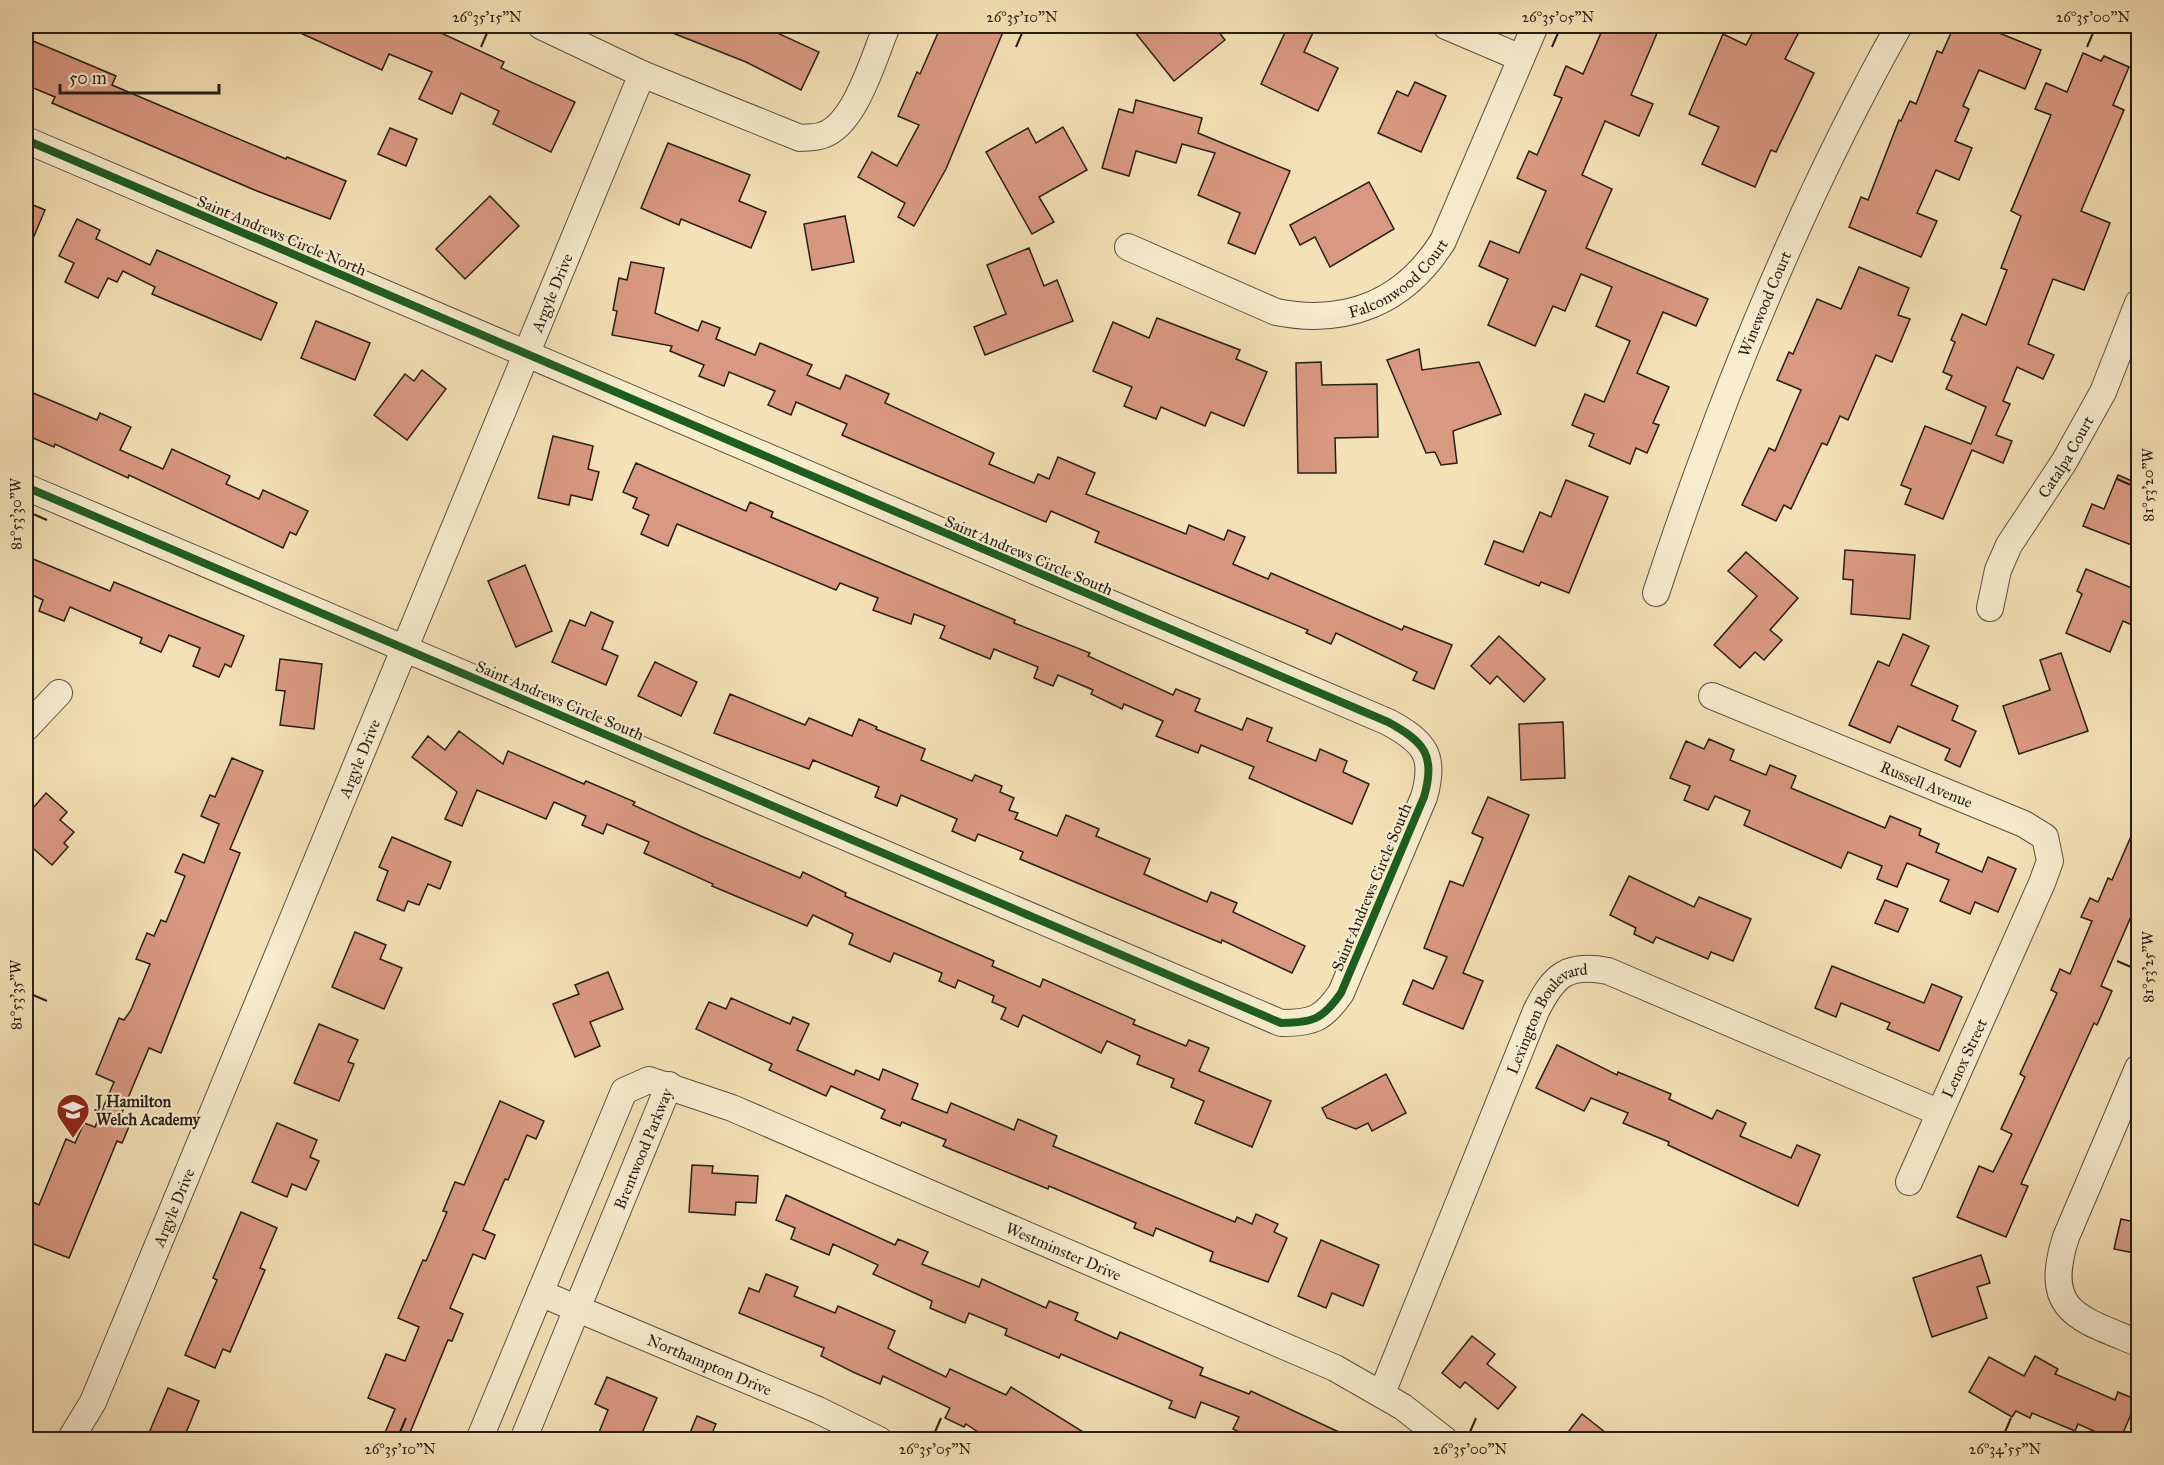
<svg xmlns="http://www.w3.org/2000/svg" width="2164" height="1465" viewBox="0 0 2164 1465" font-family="'IM FELL Great Primer',serif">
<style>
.building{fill:#d99980;stroke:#271e16;stroke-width:1.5}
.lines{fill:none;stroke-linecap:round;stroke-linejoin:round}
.street-casing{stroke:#5a4f3e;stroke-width:28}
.street{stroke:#f8eccf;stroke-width:26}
.cycleway-casing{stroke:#f8eccf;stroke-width:11}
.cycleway{stroke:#1b5e20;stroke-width:8}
.ticks{fill:none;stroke:#271e16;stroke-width:2}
.labels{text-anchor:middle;stroke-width:4.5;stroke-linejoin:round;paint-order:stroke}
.street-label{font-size:16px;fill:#271e16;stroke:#f8eccf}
.poi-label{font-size:16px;font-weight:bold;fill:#271e16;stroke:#f8eccf;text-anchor:start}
.neatline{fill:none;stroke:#271e16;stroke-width:2}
.ticks-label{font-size:15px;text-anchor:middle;fill:#271e16}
</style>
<rect width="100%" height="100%" fill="#f4e1b5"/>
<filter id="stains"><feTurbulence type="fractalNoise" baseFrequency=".00333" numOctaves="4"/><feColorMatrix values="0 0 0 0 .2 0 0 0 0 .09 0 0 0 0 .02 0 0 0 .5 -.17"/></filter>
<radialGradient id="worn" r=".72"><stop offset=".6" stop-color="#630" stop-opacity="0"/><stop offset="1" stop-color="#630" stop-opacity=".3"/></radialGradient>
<!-- building -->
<g class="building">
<path d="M285 26H426L504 62 501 68 575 102 551 152 493 124 499 111 461 93 452 114 419 99 432 72 389 54 382 70Z"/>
<path d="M655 26H762L819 52 801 90 746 62Z"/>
<path d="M941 26H988L1003 32 946 169 914 226 898 217 905 203 858 177 872 152 897 166 919 125 898 116 917 72 920 74Z"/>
<path d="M1130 26H1214L1225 40 1174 81Z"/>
<path d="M1288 26H1316L1304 52 1338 68 1318 111 1261 84Z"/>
<path d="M1604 26H1660L1631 95 1653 104 1639 136 1605 121 1582 175 1612 189 1586 248 1708 299 1696 326 1663 312 1637 373 1669 387 1653 423 1659 425 1647 453 1636 448 1630 464 1589 446 1594 434 1572 425 1585 394 1604 402 1630 341 1596 326 1612 287 1581 274 1565 311 1553 306 1535 346 1488 325 1508 279 1479 266 1490 241 1519 253 1546 191 1517 178 1529 151 1537 155 1562 98 1554 95 1566 66 1583 74Z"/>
<path d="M1756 26H1802L1785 59 1814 73 1776 152 1771 150 1755 187 1702 164 1719 127 1689 114 1723 34 1746 45Z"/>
<path d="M1954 26H1982L2041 50 2025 89 1979 70 1963 106 1969 109 1955 141 1972 148 1959 180 1936 170 1917 213 1937 221 1921 257 1849 227 1861 197 1868 200 1899 120 1901 121 1910 101 1916 104 1937 51 1942 53Z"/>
<path d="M26 38 116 76 112 85 286 159 287 157 346 181 330 219 257 191 52 103 55 97 26 85Z"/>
<path d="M2083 53 2101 61 2104 56 2129 67 2113 105 2124 110 2081 211 2110 223 2084 290 2053 279 2028 344 2054 355 2043 379 2017 367 2003 401 2010 404 1996 435 2012 441 2003 463 1972 450 1943 519 1905 504 1911 489 1901 485 1925 426 1971 444 1986 407 1946 389 1952 376 1943 372 1955 342 1951 340 1962 314 1986 325 2007 270 2001 268 2021 216 2011 211 2051 115 2035 109 2046 83 2067 92Z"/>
<path d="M1415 82 1446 96 1421 152 1378 133 1397 91 1408 96Z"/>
<path d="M1136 100 1202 118 1198 133 1290 171 1255 254 1228 243 1240 213 1198 195 1215 153 1182 144 1176 163 1136 151 1129 176 1102 168 1119 109 1133 113Z"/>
<path d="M1063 127 1087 170 1039 197 1054 222 1032 234 986 152 1028 128 1036 143Z"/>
<path d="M390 128 417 139 406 166 378 154Z"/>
<path d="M668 143 750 175 739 201 766 212 751 248 681 219 679 225 641 208Z"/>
<path d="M1369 182 1394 229 1330 267 1315 237 1300 245 1290 225Z"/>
<path d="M490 196 519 226 465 279 436 249Z"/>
<path d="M26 202 45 210 26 255Z"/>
<path d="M845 216 854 262 812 270 804 224Z"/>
<path d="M77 219 100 230 96 239 150 265 157 250 277 303 261 340 152 294 155 287 123 271 117 282 108 278 98 298 65 282 74 263 59 256Z"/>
<path d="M1029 248 1044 286 1057 280 1073 321 985 355 974 327 1006 314 987 265Z"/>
<path d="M631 262 664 268 655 313 698 331 702 321 720 328 716 339 755 355 760 343 812 365 807 375 840 389 846 375 889 394 885 403 994 453 989 464 1034 483 1038 474 1049 479 1058 457 1095 473 1086 494 1186 534 1189 525 1224 540 1228 530 1245 537 1233 564 1268 579 1271 573 1402 630 1404 626 1452 645 1434 689 1413 680 1417 672 1336 633 1331 644 1306 633 1308 630 1095 542 1099 532 1051 511 1046 522 842 435 847 424 796 402 791 415 768 405 775 391 729 372 724 386 699 376 704 365 670 351 672 346 612 335 617 311 613 310 619 278 627 280Z"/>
<path d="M1859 267 1909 288 1898 315 1910 319 1892 362 1876 355 1848 420 1840 416 1827 445 1822 443 1791 509 1784 505 1776 521 1742 505 1769 448 1775 451 1801 390 1777 380 1789 352 1793 354 1817 299 1841 309Z"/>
<path d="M1157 318 1240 350 1236 359 1267 372 1244 426 1211 412 1205 426 1161 407 1156 419 1124 406 1132 387 1093 371 1113 322 1149 338Z"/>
<path d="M316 321 370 343 355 380 301 358Z"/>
<path d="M1419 349 1422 370 1479 362 1501 414 1453 431 1457 463 1441 465 1435 452 1426 453 1387 360Z"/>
<path d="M1321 362 1322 385 1377 384 1378 437 1335 438 1336 473H1298L1296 363Z"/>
<path d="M422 370 446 389 407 440 374 415 405 374 414 381Z"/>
<path d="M26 390 97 420 100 413 131 427 120 450 163 469 172 449 230 476 226 484 259 499 263 490 308 511 296 535 290 532 283 548 129 475 128 478 55 444 54 447 26 435Z"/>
<path d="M553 436 593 446 588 469 599 472 592 500 571 495 569 505 538 498Z"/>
<path d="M636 463 746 511 750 502 773 512 771 517 1015 620 1014 623 1090 653 1088 656 1173 695 1176 689 1200 699 1195 711 1242 730 1247 718 1272 728 1267 741 1316 761 1320 749 1347 761 1343 772 1369 784 1352 824 1249 778 1254 767 1201 745 1198 753 1156 736 1163 721 1124 704 1122 709 1091 694 1093 690 1058 675 1053 686 1034 678 1038 667 994 649 990 659 940 638 945 626 914 614 911 624 873 610 878 598 840 583 836 590 677 524 668 546 641 534 649 515 633 508 637 498 623 492Z"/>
<path d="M2118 475 2139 484V548L2083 526 2092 504 2104 509Z"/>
<path d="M1566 480 1608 497 1569 593 1541 582 1539 586 1485 564 1494 541 1523 552 1540 512 1551 517Z"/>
<path d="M1845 550 1915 555 1910 619 1851 614 1853 580 1843 579Z"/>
<path d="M1746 552 1798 598 1770 630 1782 640 1764 660 1755 652 1740 668 1714 645 1757 596 1728 571Z"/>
<path d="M26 556 110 591 114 582 244 636 231 667 225 664 219 677 193 666 200 648 169 635 161 652 140 643 142 638 70 607 64 621 39 611 43 600 26 592Z"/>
<path d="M525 565 552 631 516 647 488 581Z"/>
<path d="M2086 569 2139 591V628L2123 621 2110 652 2066 633 2082 594 2077 591Z"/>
<path d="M591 612 613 622 602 649 618 656 606 685 552 662 570 620 585 626Z"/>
<path d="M1903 634 1929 646 1911 685 1958 706 1952 720 1976 731 1960 767 1945 760 1950 749 1898 726 1890 743 1849 725 1878 661 1889 666Z"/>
<path d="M1499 636 1545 679 1524 702 1497 676 1490 684 1471 666Z"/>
<path d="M2061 653 2088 731 2019 754 2003 706 2050 690 2040 660Z"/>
<path d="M280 659 322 664 314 729 280 725 285 691 276 690Z"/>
<path d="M655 662 697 682 681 716 638 696Z"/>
<path d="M730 694 805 725 809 718 852 736 859 719 877 727 876 729 925 749 921 760 972 781 975 775 1002 786 1000 792 1014 798 1009 810 1018 813 1015 819 1057 836 1066 815 1099 829 1096 836 1150 859 1144 874 1207 902 1211 892 1237 903 1233 912 1305 946 1292 973 1222 940 1221 943 1020 859 1023 852 978 834 975 841 952 831 957 819 901 795 897 806 875 797 879 787 813 760 809 769 714 733Z"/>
<path d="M1563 722 1565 778 1521 780 1519 724Z"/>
<path d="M459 731 503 764 508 751 584 784 586 781 635 802 633 805 701 836 800 878 803 872 846 893 845 896 994 961 992 966 1040 987 1043 979 1135 1020 1133 1024 1186 1046 1189 1040 1209 1048 1199 1071 1271 1101 1252 1147 1195 1123 1204 1101 1171 1087 1174 1079 1137 1064 1140 1056 1107 1041 1101 1053 1023 1015 1018 1027 1001 1019 1006 1008 992 1002 994 996 958 980 955 988 939 981 942 973 894 953 890 962 849 944 853 934 813 915 807 926 712 886 713 884 644 853 649 842 607 824 603 834 582 825 586 816 554 802 546 819 477 790 462 826 445 819 457 792 412 757 428 736 445 750Z"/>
<path d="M1709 739 1734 750 1730 760 1766 775 1770 765 1796 776 1791 788 1885 828 1890 816 1921 829 1919 835 1939 844 1936 852 1982 872 1988 857 2016 869 1998 912 1975 902 1970 914 1940 901 1949 880 1907 863 1897 887 1877 879 1882 866 1848 852 1841 868 1744 825 1750 811 1715 796 1708 810 1684 800 1690 786 1670 778 1686 741 1704 749Z"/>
<path d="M232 758 263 771 230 849 240 853 161 1053 149 1048 120 1117 131 1122 122 1143 117 1141 69 1258 26 1241V1199L39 1205 66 1139 75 1143 84 1123 95 1127 114 1082 96 1074 119 1018 124 1020 131 1010 150 964 136 959 147 933 154 936 161 920 166 922 185 876 175 872 183 854 204 863 219 824 201 816 210 795 215 797Z"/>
<path d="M46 793 67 812 60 820 74 832 64 843 68 847 52 865 26 842V816Z"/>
<path d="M1488 797 1529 815 1463 973 1483 981 1463 1029 1403 1004 1413 980 1433 989 1447 957 1424 948 1450 881 1463 886 1483 838 1472 833Z"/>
<path d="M2139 818V914L2133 912 2101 986 2112 991 2097 1025 2094 1023 2021 1184 2028 1186 2006 1237 1957 1217 1979 1166 1993 1172 2012 1134 2001 1129 2025 1077 2020 1074 2057 993 2051 990 2060 969 2070 974 2092 921 2081 917 2090 898 2098 902 2108 878 2112 880Z"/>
<path d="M392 837 451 862 440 889 428 884 419 905 408 901 404 911 377 900 388 871 379 867Z"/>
<path d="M1629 876 1694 907 1699 897 1751 919 1733 961 1711 952 1708 959 1656 937 1653 943 1634 934 1636 928 1610 915Z"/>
<path d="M1885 900 1908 909 1898 932 1875 923Z"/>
<path d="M355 932 386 945 380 959 402 968 384 1009 332 987Z"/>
<path d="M1832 966 1924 1003 1932 984 1962 997 1939 1051 1887 1029 1890 1023 1841 1003 1836 1017 1815 1008Z"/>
<path d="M608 972 623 1009 590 1022 600 1046 575 1057 553 1004 579 994 575 985Z"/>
<path d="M731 998 790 1024 793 1017 809 1024 797 1050 854 1075 856 1070 879 1080 883 1069 918 1084 912 1099 947 1113 951 1103 1014 1130 1018 1119 1057 1136 1053 1146 1235 1222 1237 1217 1252 1224 1256 1214 1278 1224 1274 1232 1287 1238 1268 1282 1210 1261 1213 1252 1156 1228 1153 1236 1134 1228 1136 1223 1049 1186 1048 1189 943 1146 946 1140 902 1122 900 1126 881 1118 885 1110 831 1086 826 1096 769 1070 772 1064 696 1029 709 1002 726 1009Z"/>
<path d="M319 1024 358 1040 348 1062 354 1064 339 1101 294 1083Z"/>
<path d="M1557 1045 1617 1075 1618 1072 1671 1094 1669 1099 1712 1119 1717 1110 1746 1123 1740 1136 1791 1158 1797 1145 1820 1155 1798 1206 1668 1145 1669 1142 1623 1123 1628 1113 1591 1098 1584 1111 1536 1088Z"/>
<path d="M1386 1074 1406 1113 1372 1131 1368 1123 1356 1129 1327 1118 1322 1108Z"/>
<path d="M500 1101 544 1121 536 1139 527 1135 508 1180 505 1179 483 1230 495 1235 485 1259 473 1254 450 1308 463 1314 452 1341 448 1340 407 1440H382L395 1409 368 1398 386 1354 405 1361 419 1327 398 1318 423 1260 426 1261 447 1212 443 1211 455 1182 464 1185Z"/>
<path d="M277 1123 317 1140 310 1157 319 1161 306 1190 292 1184 287 1197 252 1182Z"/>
<path d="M692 1165 713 1166 712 1173 758 1176 756 1203 736 1202 735 1215 689 1212Z"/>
<path d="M786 1195 895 1245 898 1239 928 1252 922 1264 979 1287 982 1279 1046 1308 1049 1301 1078 1313 1075 1320 1117 1339 1120 1332 1203 1368 1200 1375 1249 1394 1251 1391 1356 1440H1255L1233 1429 1239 1417 1201 1402 1195 1418 1169 1408 1172 1401 1061 1354 1059 1358 1005 1335 1007 1329 969 1313 965 1323 930 1308 932 1301 873 1274 878 1265 833 1244 829 1255 791 1239 795 1228 776 1220Z"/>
<path d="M241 1212 277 1228 260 1268 265 1270 230 1352 223 1349 215 1368 185 1355 217 1280 213 1278Z"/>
<path d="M2121 1219 2139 1223V1254L2114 1249Z"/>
<path d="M1321 1240 1379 1265 1363 1306 1332 1293 1326 1308 1298 1296Z"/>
<path d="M1981 1255 1990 1283 1977 1287 1987 1318 1932 1337 1913 1278Z"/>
<path d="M766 1274 798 1287 794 1296 835 1313 838 1306 895 1331 888 1348 894 1352 946 1377 950 1369 1006 1395 1011 1387 1096 1440H990L966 1424 964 1427 945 1418 950 1408 883 1376 880 1384 853 1372 821 1356 824 1348 739 1313 749 1288 759 1292Z"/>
<path d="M1472 1336 1495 1354 1487 1364 1516 1387 1498 1409 1465 1382 1460 1388 1442 1373Z"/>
<path d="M2035 1356 2058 1369 2055 1374 2115 1400 2118 1392 2137 1400 2120 1440H2114L2078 1424 2075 1431 2032 1413 2030 1418 2016 1411 2012 1417 1969 1392 1989 1357 2024 1376Z"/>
<path d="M607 1377 657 1398 639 1440H596L608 1410 595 1404Z"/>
<path d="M168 1388 199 1401 183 1440H146Z"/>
<path d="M1582 1414 1615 1440H1562Z"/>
<path d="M697 1416 716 1424 709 1440H687Z"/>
</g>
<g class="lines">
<defs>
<g id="street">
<path d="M541 26 642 74 800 138C807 137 816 138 823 135 856 124 874 56 887 26"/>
<path d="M1446 26 1521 58"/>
<path d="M26 140 1388 722C1425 742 1436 756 1424 797L1341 993C1323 1019 1313 1023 1281 1023L26 487"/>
<path id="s1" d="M1128 247 1276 312C1347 326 1405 302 1443 241L1535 26"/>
<path id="s2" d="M1656 593C1721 396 1798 206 1899 26"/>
<path id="s3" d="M1990 608 1998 570 2009 545 2064 462 2103 392 2138 303"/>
<path id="s4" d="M1712 696 2024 824 2045 837 2050 861 2042 883 1909 1182"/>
<path d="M26 728 59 693"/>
<path d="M2138 1068 2066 1237C2042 1312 2078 1318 2138 1343"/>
<path id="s5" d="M540 1293 818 1410 879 1440"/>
<path id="s6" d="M1382 1393 1536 1011C1554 975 1567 963 1608 971L1938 1112"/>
<path id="s7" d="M70 1440 93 1402 642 74"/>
<path id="s8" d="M479 1440 624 1091 649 1080 732 1108 1335 1368 1403 1407 1445 1440"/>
<path id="s9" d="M523 1440 669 1085"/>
</g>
</defs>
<!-- street casing -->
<use href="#street" class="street-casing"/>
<!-- street -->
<use href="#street" class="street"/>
<defs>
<path id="cycleway" d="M26 140 1388 722C1425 742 1436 756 1424 797L1341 993C1323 1019 1313 1023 1281 1023L26 487"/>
</defs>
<!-- cycleway casing -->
<use href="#cycleway" class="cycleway-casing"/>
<!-- cycleway -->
<use href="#cycleway" class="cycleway"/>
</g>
<!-- ticks -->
<path class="ticks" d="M481 47 487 33M1016 47 1022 33M1552 47 1558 33M2087 47 2093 33M2117 479 2131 485M33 514 47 520M2117 961 2131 967M33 995 47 1001M400 1432 406 1418M935 1432 941 1418M1470 1432 1476 1418M2005 1432 2011 1418"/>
<!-- icons -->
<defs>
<symbol id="school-pin" viewBox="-11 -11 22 30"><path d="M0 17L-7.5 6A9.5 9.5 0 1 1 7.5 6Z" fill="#8f2418" stroke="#f8eccf"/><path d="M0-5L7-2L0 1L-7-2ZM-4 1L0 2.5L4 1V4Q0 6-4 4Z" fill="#fff"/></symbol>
</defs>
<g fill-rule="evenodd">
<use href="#school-pin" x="54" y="1091" width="38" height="52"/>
</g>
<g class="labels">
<!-- street labels -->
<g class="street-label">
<text transform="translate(282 235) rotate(23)" y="6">Saint Andrews Circle North</text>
<text dy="6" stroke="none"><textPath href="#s1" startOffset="296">Falconwood Court</textPath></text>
<text dy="6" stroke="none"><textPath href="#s7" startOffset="1245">Argyle Drive</textPath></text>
<text dy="6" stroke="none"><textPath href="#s2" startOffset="309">Winewood Court</textPath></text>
<text dy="6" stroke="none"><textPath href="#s3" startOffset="171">Catalpa Court</textPath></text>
<text transform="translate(1029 555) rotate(23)" y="6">Saint Andrews Circle South</text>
<text transform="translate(560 700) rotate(23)" y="6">Saint Andrews Circle South</text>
<text dy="6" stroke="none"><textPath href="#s7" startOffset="741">Argyle Drive</textPath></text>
<text dy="6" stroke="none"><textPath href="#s4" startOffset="232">Russell Avenue</textPath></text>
<text transform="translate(1371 887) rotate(-67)" y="6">Saint Andrews Circle South</text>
<text dy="6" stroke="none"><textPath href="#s6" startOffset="414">Lexington Boulevard</textPath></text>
<text transform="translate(1964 1058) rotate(-65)" y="6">Lenox Street</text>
<text dy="6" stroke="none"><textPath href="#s9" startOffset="315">Brentwood Parkway</textPath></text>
<text dy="6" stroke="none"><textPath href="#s7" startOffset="255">Argyle Drive</textPath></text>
<text dy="6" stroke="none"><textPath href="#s8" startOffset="854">Westminster Drive</textPath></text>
<text dy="6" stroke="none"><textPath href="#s5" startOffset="184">Northampton Drive</textPath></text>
</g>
<!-- poi labels -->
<g class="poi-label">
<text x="96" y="1107">J Hamilton<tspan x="96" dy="18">Welch Academy</tspan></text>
</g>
</g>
<!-- margin -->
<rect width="2164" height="1465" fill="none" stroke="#f4e1b5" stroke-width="66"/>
<!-- scale -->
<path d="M60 84v9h159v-9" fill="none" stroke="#271e16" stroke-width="3"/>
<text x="69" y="84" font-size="18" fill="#271e16" stroke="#f8eccf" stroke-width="4.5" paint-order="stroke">50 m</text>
<rect x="33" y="33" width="2098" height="1399" class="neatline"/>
<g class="ticks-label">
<text x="487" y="22">26°35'15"N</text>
<text x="1022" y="22">26°35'10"N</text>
<text x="1558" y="22">26°35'05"N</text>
<text x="2093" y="22">26°35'00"N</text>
<text transform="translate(2148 485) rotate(-90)" y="5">81°53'20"W</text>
<text transform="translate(16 514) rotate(-90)" y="5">81°53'30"W</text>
<text transform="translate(2148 967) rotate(-90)" y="5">81°53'25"W</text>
<text transform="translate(16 995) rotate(-90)" y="5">81°53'35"W</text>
<text x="400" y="1454">26°35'10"N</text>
<text x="935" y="1454">26°35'05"N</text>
<text x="1470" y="1454">26°35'00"N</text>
<text x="2005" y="1454">26°34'55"N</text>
</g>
<rect width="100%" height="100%" filter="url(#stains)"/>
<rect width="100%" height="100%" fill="url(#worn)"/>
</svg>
